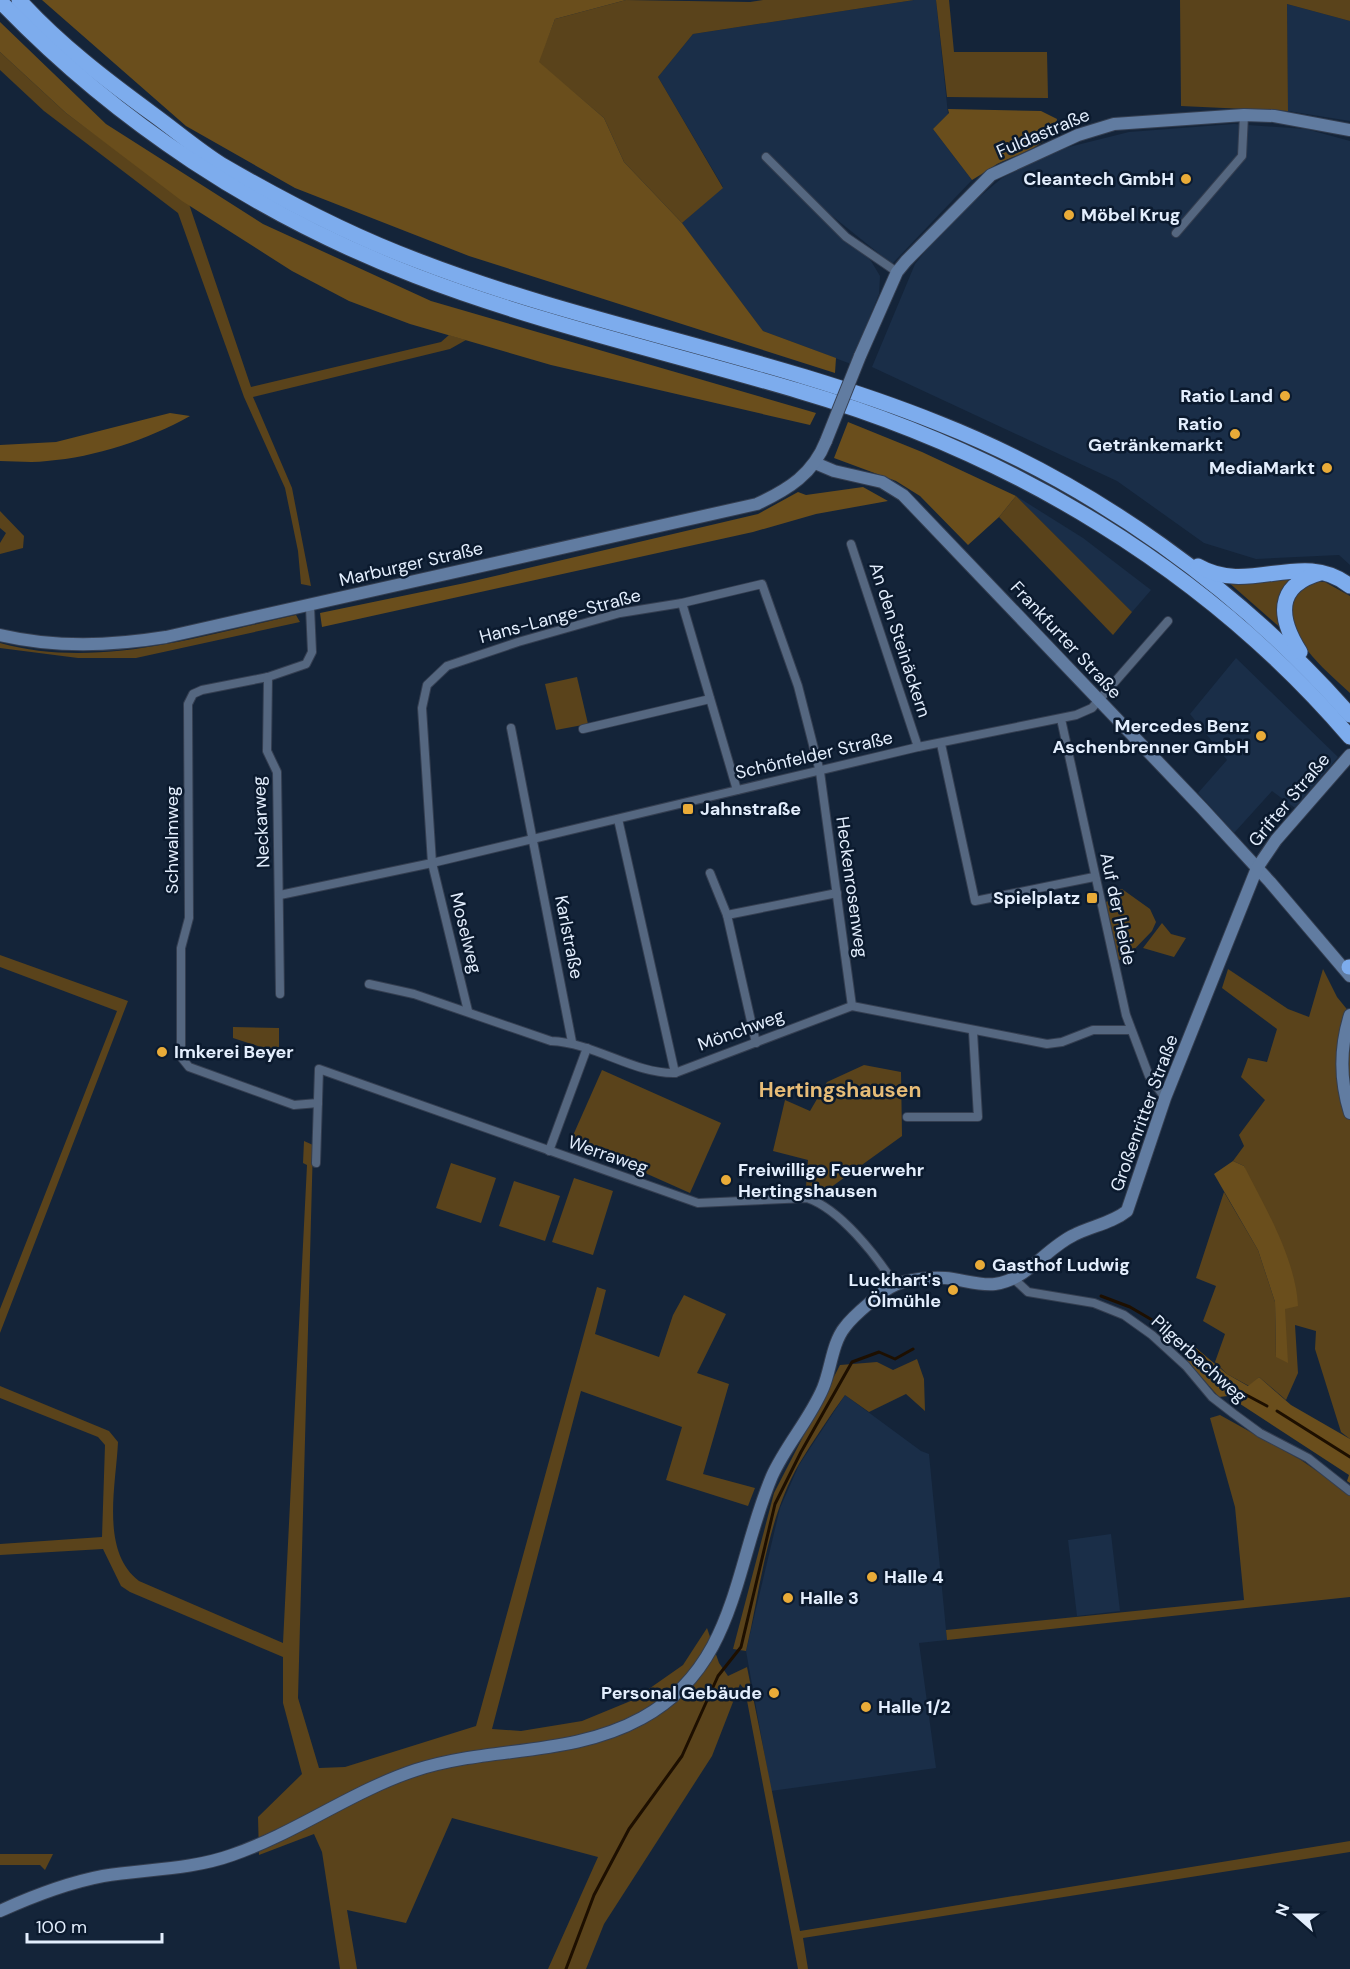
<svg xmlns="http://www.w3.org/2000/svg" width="1350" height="1969" viewBox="0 0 1350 1969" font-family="'DM Sans',sans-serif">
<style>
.built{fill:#1a2e48}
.green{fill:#5a431b}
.forest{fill:#6a4e1c}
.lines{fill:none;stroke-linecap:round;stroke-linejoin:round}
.stream{stroke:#1d0f00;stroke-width:3}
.street-casing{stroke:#343e50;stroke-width:10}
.secondary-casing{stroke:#343e50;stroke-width:14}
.highway-casing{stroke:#343e50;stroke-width:17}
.street{stroke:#556780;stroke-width:8}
.secondary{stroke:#617ca1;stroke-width:12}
.highway{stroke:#7daced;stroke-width:15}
.secondary-bridge-casing{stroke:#343e50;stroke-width:14;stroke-linecap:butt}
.secondary-bridge{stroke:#617ca1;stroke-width:12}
.poi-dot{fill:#e9ab38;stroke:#0b1a2e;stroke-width:2}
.labels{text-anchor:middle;stroke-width:5;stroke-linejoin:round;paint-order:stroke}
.street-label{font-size:18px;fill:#e3eefd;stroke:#0b1a2e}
.poi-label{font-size:18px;font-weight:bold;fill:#e3eefd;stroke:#0b1a2e;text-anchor:end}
.quarter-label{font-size:21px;font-weight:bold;fill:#e7bc77;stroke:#0b1a2e}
</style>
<rect width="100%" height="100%" fill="#142439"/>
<!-- built -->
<g class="built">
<path d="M914 0H936L948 114 933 129 972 180 892 264 831 215 871 261 880 276 879 294 851 364 763 331 682 223 723 187 658 77 693 34Z"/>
<path d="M1287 4 1350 21V121L1288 111Z"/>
<path d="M1234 124 1306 129 1350 141V565L1339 555 1256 559 1204 543 1117 481 872 367 915 264 948 223 1002 178 1057 150 1129 132Z"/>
<path d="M1016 496 1083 538 1151 590 1132 612Z"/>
<path d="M1236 658 1338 757 1295 808 1272 791 1234 833 1198 793 1227 760 1190 714Z"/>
<path d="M845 1395 921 1451 929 1454 947 1640 919 1643 936 1768 771 1791 746 1651 780 1508 799 1465Z"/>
<path d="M1111 1534 1120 1611 1077 1616 1068 1540Z"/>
</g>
<!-- green -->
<g class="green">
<path d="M626 0 750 2 763 0H914L693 34 658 77 723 188 682 223 624 162 604 118 538 62 555 19Z"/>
<path d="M936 0H949L954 52H1047L1048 98 947 97Z"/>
<path d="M1180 0H1350V21L1287 4 1288 111 1181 106Z"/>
<path d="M0 52 66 113 189 204 251 387 441 342 449 335 466 340 450 349 253 397 292 488 311 586 301 584 298 551 285 488 244 397 178 213 44 111 0 70Z"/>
<path d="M1016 496 1132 612 1113 635 999 517Z"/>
<path d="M0 511 24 536 23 548 0 554V543L6 533 0 528Z"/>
<path d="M1299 573 1291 584 1283 630 1227 581Z"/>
<path d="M1312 582H1325L1350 596V693C1322 667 1256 613 1312 582Z"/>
<path d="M296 615 300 622 136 658H78L0 648V643C97 670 200 636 296 615Z"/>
<path d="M577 677 588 724 556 730 545 684Z"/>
<path d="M1122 889 1150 909 1156 922 1152 931 1123 961 1117 959 1105 902 1113 900 1111 893Z"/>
<path d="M1162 923 1171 934 1186 938 1174 957 1143 948Z"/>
<path d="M0 955 128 1001 0 1333V1309L117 1011 0 967Z"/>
<path d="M1228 969 1288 1009 1309 1017 1323 969 1337 997 1350 1013V1439L1341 1432 1315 1349 1316 1331 1295 1325 1298 1373 1286 1400 1259 1377 1249 1386 1227 1374 1215 1362 1225 1334 1203 1321 1216 1286 1196 1278 1224 1192 1258 1250 1275 1302 1276 1357 1285 1308 1244 1166 1233 1161 1244 1146 1239 1135 1265 1100 1241 1077 1248 1058 1267 1062 1277 1029 1222 988Z"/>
<path d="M233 1027 279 1028V1053L233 1038Z"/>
<path d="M864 1065 901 1072 902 1136 823 1193 806 1187 808 1160 773 1151 785 1100 810 1111 827 1082Z"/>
<path d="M602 1070 721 1123 690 1193 571 1140Z"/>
<path d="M304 1141 313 1145 298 1698 319 1768 345 1767 476 1726 597 1287 606 1290 595 1334 659 1357 673 1315 684 1295 726 1314 697 1373 729 1384 703 1474 755 1488 748 1506 666 1480 682 1427 581 1391 492 1729 521 1731 582 1721 633 1700 683 1665 707 1628 719 1663 728 1676 747 1667 800 1931 1350 1841V1852L803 1938 808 1969H798L745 1690 740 1684 712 1756 604 1924 586 1969H548L598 1857 452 1818 406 1923 347 1910 357 1969H340L322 1852 314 1834 259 1855 258 1817 302 1774 283 1703V1657L130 1592 121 1586 103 1549 0 1555V1544L102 1537 105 1445 98 1437 0 1398V1386L109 1431 118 1442C116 1486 100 1551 139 1581L283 1643 307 1165 303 1163Z"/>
<path d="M451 1163 496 1178 481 1223 436 1208Z"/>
<path d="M574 1178 613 1191 593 1255 552 1242Z"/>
<path d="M514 1181 560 1196 545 1241 499 1226Z"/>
<path d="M917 1359 924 1379 925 1411 906 1394 869 1412 845 1395C829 1417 813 1441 799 1464 767 1519 760 1590 746 1651L733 1649 774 1493 840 1365 877 1362 893 1370Z"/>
<path d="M1220 1415 1301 1460 1350 1494V1597L947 1640 946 1630 1244 1600 1235 1507 1210 1418Z"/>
<path d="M0 1854H53L45 1870 40 1865H0Z"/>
</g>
<!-- forest -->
<g class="forest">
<path d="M42 0H626L555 19 539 62 604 118 624 162 682 223 763 331 836 358 835 373 469 256 295 188 186 126Z"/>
<path d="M0 22 106 124 263 224 431 301 816 413 810 425 551 365 410 324 349 301 292 271 182 201 66 113 0 52Z"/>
<path d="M948 109 1041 111 1057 119C1054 146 1017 154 997 164 989 169 981 175 972 180L933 129 949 113Z"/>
<path d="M170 413 190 416C147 440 96 457 47 461 32 463 15 461 0 461V445L56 442Z"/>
<path d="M848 422 922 452 1016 496 999 517 968 545 920 496 896 481 834 458Z"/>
<path d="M863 487 888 501 816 514 753 532 322 627 320 613 465 583 758 514 798 492 806 495Z"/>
<path d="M1233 1161 1244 1166C1265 1207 1296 1260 1298 1306L1285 1309 1288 1363 1276 1357 1275 1302 1258 1250 1214 1174Z"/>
<path d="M1196 1348 1227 1374 1248 1386 1259 1377 1291 1405 1350 1439V1483L1347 1481 1349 1475 1228 1396 1219 1397 1187 1361Z"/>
</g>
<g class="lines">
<!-- stream -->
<g class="stream">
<path d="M1101 1296 1130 1307 1159 1324 1201 1355 1224 1383 1267 1406"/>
<path d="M1277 1411 1350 1457"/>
<path d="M566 1969 594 1895 629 1829 682 1756 718 1676 741 1647 775 1504 801 1452 852 1362 879 1352 895 1359 913 1349"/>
</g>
<defs>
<g id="street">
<path d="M766 157 846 237 897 272"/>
<path d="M1176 233 1242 156 1244 115"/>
<path d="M851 544 918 747"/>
<path d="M682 603 737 790"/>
<path d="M310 607 312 652 306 664 268 677 202 690 193 694 188 704 189 918 181 948V1057L189 1067 294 1105 318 1103"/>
<path d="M268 677 267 751 277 772 280 994"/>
<path d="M1061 719 1126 1015 1149 1076 1165 1098"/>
<path d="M511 728 572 1042"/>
<path d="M583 729 710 699"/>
<path d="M941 744 975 901 1094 877"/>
<path d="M618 819 675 1073"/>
<path d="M710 873 727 915 756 1043"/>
<path d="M280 895 432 863 918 747 1076 715 1092 708 1168 621"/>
<path d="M727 915 837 893"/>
<path d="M369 984 414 994 551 1041C595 1043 634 1074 675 1073L852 1006 1047 1044 1062 1042 1093 1030H1131"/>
<path d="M468 1011 432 863 422 708 427 685 447 666 518 642 620 613 682 603 762 584 798 686 820 772 852 1006"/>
<path d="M907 1117H978L973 1032"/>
<path d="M549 1151 587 1048"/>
<path d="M316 1163 319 1069 698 1203 807 1198C840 1209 876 1255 895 1285"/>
<path d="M1014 1279 1028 1292 1094 1303 1124 1315 1152 1335 1186 1366 1212 1397 1234 1414 1260 1433 1308 1458 1350 1491"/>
</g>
<g id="secondary">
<path d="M860 356 897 272 906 261 991 175 1078 135 1114 124 1244 115 1274 116 1350 130"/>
<path d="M815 463 834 471 882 482 903 495 1202 808 1270 882 1350 976"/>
<path d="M0 635C56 648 110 646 166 637L757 504C789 489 813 474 826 441"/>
<path d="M1350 1015C1340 1047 1340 1081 1350 1113"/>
<path d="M0 1911C33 1896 66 1883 103 1876 145 1869 190 1870 232 1855 296 1833 352 1791 416 1770 490 1746 571 1757 642 1718 737 1666 734 1565 772 1476 786 1445 810 1419 823 1388 831 1369 832 1343 845 1327 853 1316 883 1290 895 1285 907 1279 932 1277 945 1278 961 1279 979 1286 995 1284 1027 1280 1046 1248 1074 1235 1092 1226 1112 1223 1127 1211L1165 1098 1257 868 1276 840 1350 755"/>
</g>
<g id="highway">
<path d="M19 0C59 44 106 80 154 115 176 131 198 150 222 165 284 201 349 235 416 260 586 326 769 355 938 423 1095 485 1239 589 1350 715"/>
<path d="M0 1C116 122 259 216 416 276 541 324 671 353 799 391 1011 453 1206 569 1350 737"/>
<path d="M1198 566C1250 596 1302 548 1350 586"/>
<path d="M1300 652C1279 619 1274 586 1320 573"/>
<path d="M1349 967H1350"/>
</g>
</defs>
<!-- street casing -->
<use href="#street" class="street-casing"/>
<!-- secondary casing -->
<use href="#secondary" class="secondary-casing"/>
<!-- highway casing -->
<use href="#highway" class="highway-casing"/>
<!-- street -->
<use href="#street" class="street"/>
<!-- secondary -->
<use href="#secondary" class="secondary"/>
<!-- highway -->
<use href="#highway" class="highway"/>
<defs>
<path id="secondary-bridge" d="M826 441 860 356"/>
</defs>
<!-- secondary-bridge casing -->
<use href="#secondary-bridge" class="secondary-bridge-casing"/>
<!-- secondary-bridge -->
<use href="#secondary-bridge" class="secondary-bridge"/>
</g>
<!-- markers -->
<g class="poi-dot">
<circle cx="1186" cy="179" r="6"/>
<circle cx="1069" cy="215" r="6"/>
<circle cx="1285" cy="396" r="6"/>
<circle cx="1235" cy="434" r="6"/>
<circle cx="1327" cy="468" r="6"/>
<circle cx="1261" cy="736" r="6"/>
<rect x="682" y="803" width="12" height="12" rx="3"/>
<rect x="1086" y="892" width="12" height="12" rx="3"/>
<circle cx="162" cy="1052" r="6"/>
<circle cx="726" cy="1180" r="6"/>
<circle cx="980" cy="1265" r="6"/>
<circle cx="953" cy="1290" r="6"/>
<circle cx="872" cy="1577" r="6"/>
<circle cx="788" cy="1598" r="6"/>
<circle cx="774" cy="1693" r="6"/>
<circle cx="866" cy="1707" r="6"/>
</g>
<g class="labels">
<!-- street labels -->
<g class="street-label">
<text transform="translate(1043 133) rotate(-23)" y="6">Fuldastraße</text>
<text transform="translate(411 564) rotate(-13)" y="6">Marburger Straße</text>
<text transform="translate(560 616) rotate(-15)" y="6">Hans-Lange-Straße</text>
<text transform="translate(900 640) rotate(72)" y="6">An den Steinäckern</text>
<text transform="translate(1066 640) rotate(47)" y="6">Frankfurter Straße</text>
<text transform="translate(814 755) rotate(-13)" y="6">Schönfelder Straße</text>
<text transform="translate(1289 800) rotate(-50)" y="6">Grifter Straße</text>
<text transform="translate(261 822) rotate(-93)" y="6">Neckarweg</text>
<text transform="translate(172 840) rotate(-90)" y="6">Schwalmweg</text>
<text transform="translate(852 887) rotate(82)" y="6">Heckenrosenweg</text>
<text transform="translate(1118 909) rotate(78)" y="6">Auf der Heide</text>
<text transform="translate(466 933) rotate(76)" y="6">Moselweg</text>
<text transform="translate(569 937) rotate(79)" y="6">Karlstraße</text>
<text transform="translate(741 1030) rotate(-20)" y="6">Mönchweg</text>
<text transform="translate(1144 1113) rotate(-70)" y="6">Großenritter Straße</text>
<text transform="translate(608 1155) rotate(19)" y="6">Werraweg</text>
<text transform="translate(1199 1359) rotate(42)" y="6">Pilgerbachweg</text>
</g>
<!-- poi labels -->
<g class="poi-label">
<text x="1174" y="185">Cleantech GmbH</text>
<text x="1081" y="221" text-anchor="start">Möbel Krug</text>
<text x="1273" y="402">Ratio Land</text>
<text x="1223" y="430">Ratio<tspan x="1223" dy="21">Getränkemarkt</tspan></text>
<text x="1315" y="474">MediaMarkt</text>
<text x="1249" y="732">Mercedes Benz<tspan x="1249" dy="21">Aschenbrenner GmbH</tspan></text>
<text x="700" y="815" text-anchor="start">Jahnstraße</text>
<text x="1080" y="904">Spielplatz</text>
<text x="174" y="1058" text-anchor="start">Imkerei Beyer</text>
<text x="738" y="1176" text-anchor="start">Freiwillige Feuerwehr<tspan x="738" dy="21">Hertingshausen</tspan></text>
<text x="992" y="1271" text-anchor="start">Gasthof Ludwig</text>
<text x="941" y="1286">Luckhart's<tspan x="941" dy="21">Ölmühle</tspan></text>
<text x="884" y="1583" text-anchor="start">Halle 4</text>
<text x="800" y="1604" text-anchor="start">Halle 3</text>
<text x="762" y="1699">Personal Gebäude</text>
<text x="878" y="1713" text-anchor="start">Halle 1/2</text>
</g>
<!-- quarter labels -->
<g class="quarter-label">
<text x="840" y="1097">Hertingshausen</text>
</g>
</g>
<!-- north arrow -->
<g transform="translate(1296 1915) rotate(291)" stroke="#0b1a2e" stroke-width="4.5" paint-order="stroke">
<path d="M0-4.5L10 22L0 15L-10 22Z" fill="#e3eefd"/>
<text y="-9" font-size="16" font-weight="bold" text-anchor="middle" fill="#e3eefd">N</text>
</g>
<!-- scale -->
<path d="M27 1933v9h135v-9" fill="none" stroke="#e3eefd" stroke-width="3"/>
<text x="36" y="1933" font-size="18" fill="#e3eefd" stroke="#0b1a2e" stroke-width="4.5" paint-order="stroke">100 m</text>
</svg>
